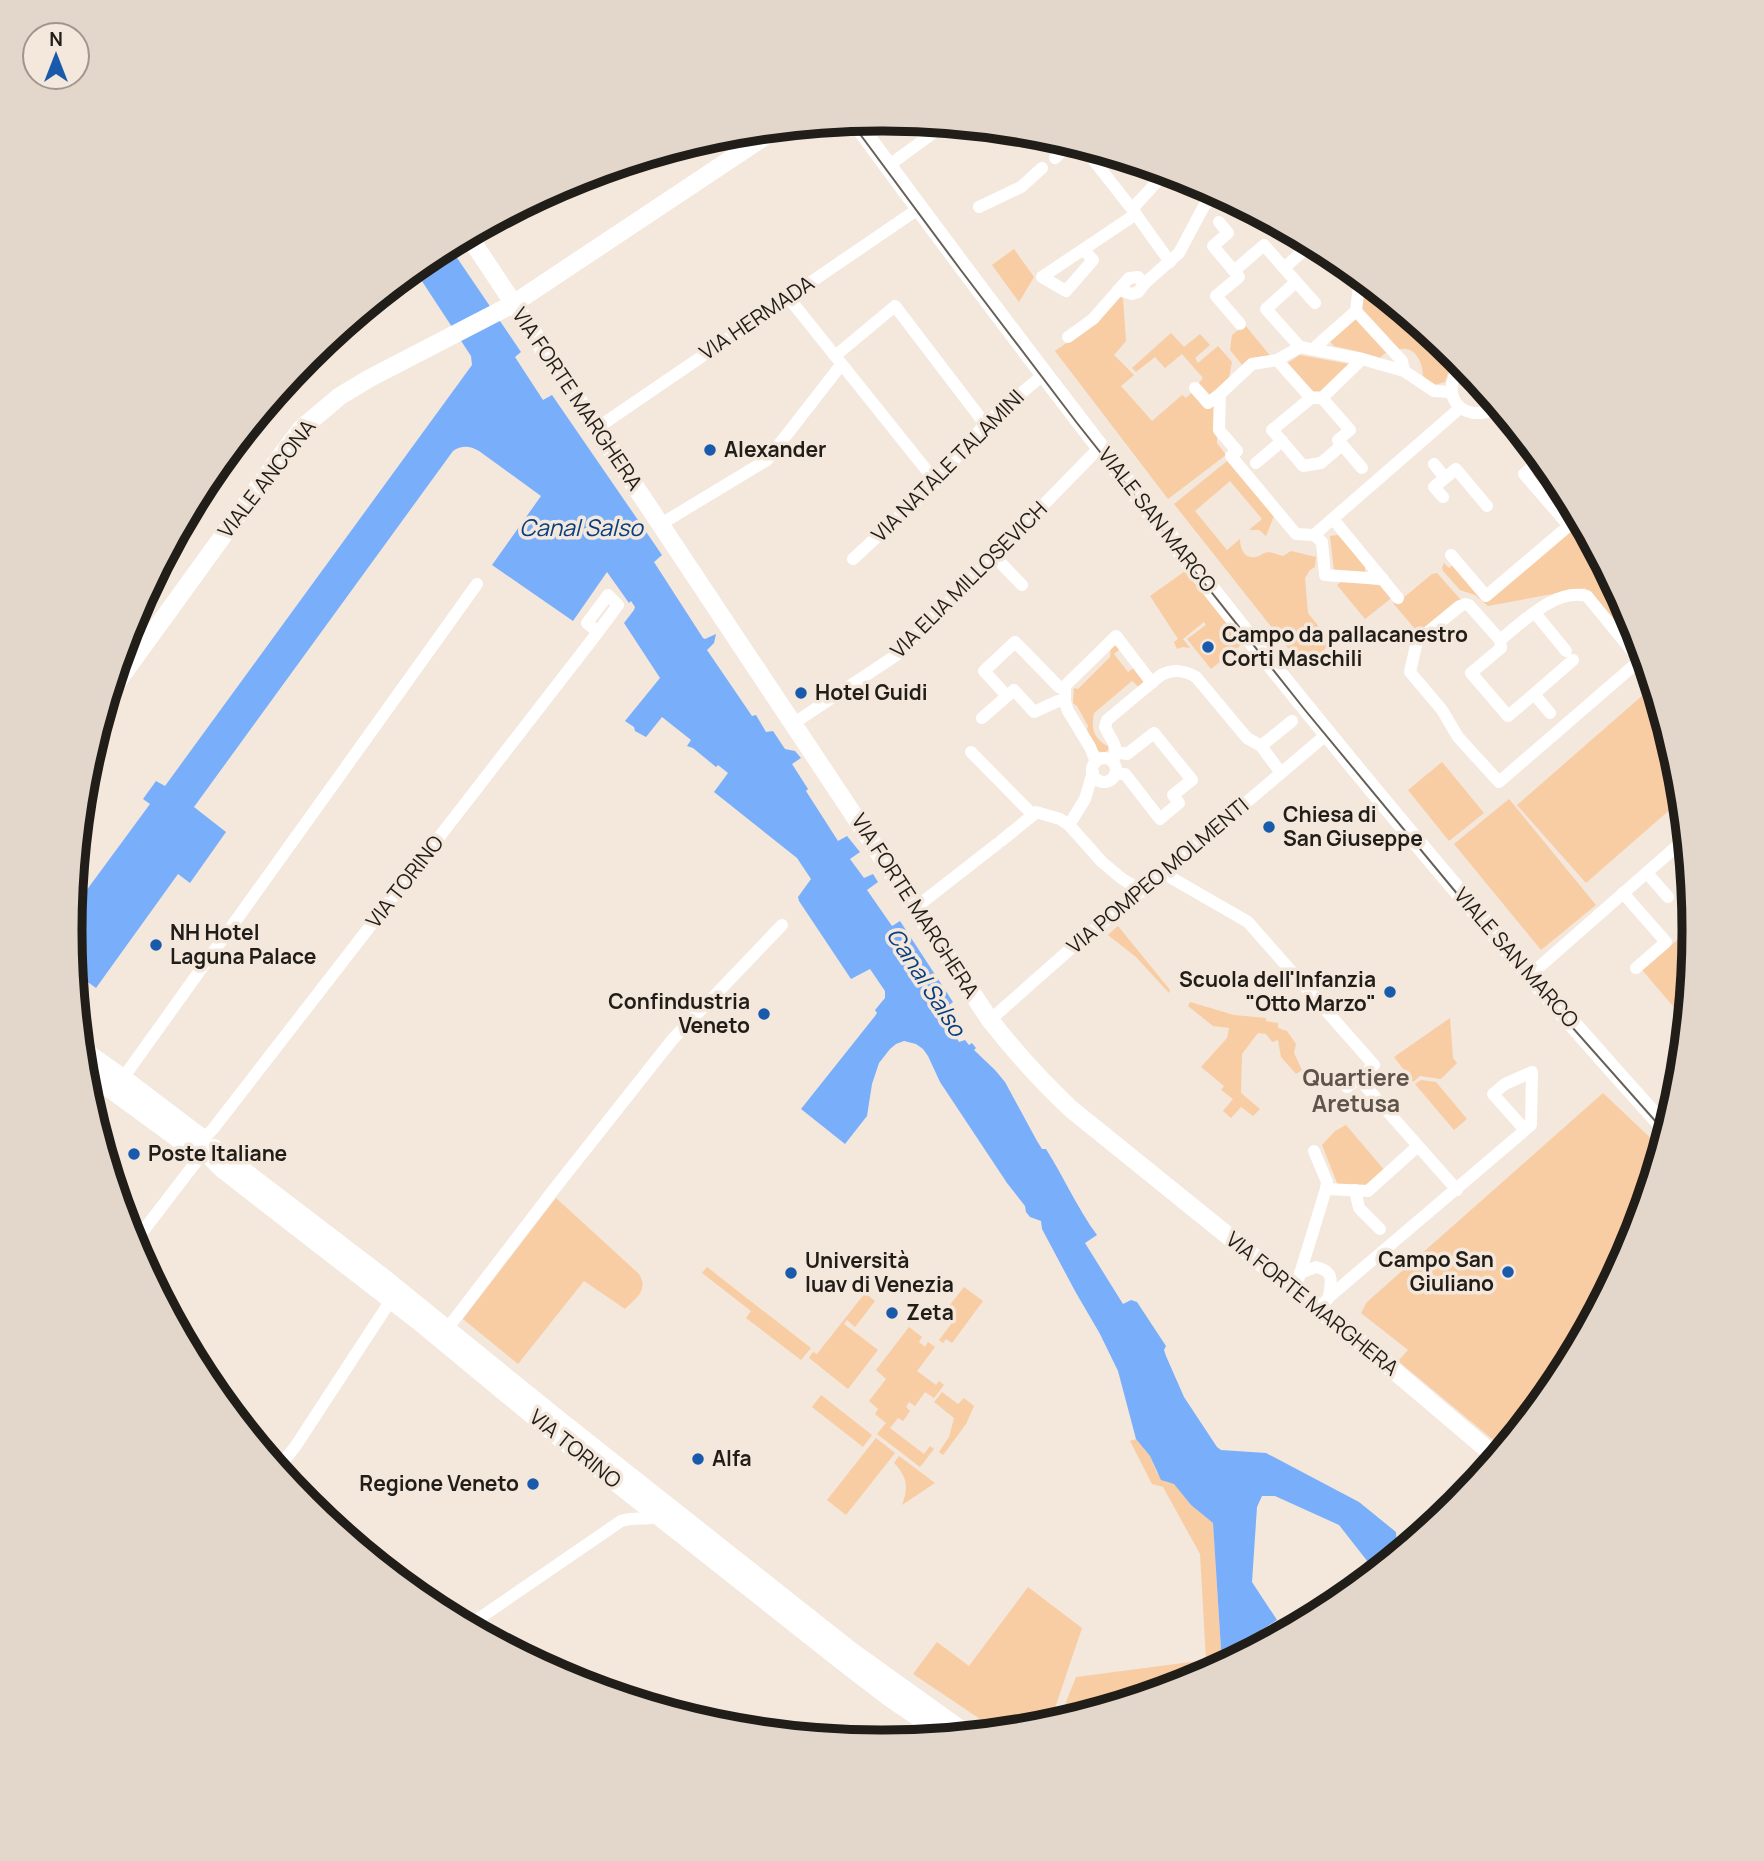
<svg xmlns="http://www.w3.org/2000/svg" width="1764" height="1861" viewBox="0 0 1764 1861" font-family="Manrope,sans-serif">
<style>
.green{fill:#f8cda4}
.water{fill:#79affa}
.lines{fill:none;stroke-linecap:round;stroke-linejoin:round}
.street{stroke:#fff;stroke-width:12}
.secondary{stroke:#fff;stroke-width:18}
.tram{stroke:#676059;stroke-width:2}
.poi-dot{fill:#1a5aab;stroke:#f4e7dc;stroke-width:2.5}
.labels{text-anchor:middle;stroke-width:7;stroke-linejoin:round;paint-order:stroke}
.street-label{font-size:21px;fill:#211d18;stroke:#f4e7dc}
.poi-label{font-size:21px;font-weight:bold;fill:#211d18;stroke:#f4e7dc;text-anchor:start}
.water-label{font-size:23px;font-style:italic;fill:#063e7f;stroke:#f4e7dc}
.neighbourhood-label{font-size:23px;font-weight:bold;fill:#5e544a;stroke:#f4e7dc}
.rim{fill:none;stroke:#211d18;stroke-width:9}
</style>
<rect width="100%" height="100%" fill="#f4e7dc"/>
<!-- green -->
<g class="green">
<path d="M1014 249 1034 277 1019 302 992 265Z"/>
<path d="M1363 280 1413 321 1450 367 1445 382 1434 385 1423 376C1423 362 1414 344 1398 350L1361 310Z"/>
<path d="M1121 296 1123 298 1126 341 1114 355 1134 375 1121 386 1152 421 1182 395 1186 398 1194 391 1217 398V443L1226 455 1168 499 1055 351 1098 321Z"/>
<path d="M1356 318 1388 352 1384 354 1380 358 1360 352 1334 346 1328 339Z"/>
<path d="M1245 325 1272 358 1244 367 1230 350 1232 335Z"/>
<path d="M1171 333 1184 347 1200 334 1210 345 1195 358 1198 363 1218 346 1232 362 1228 383 1212 397 1199 383 1203 378 1182 354 1165 368 1155 357 1136 372 1132 368Z"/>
<path d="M1300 355 1349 364 1322 391H1312L1286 364Z"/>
<path d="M1227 461 1274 516 1266 536 1259 530H1249L1262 519 1230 481 1195 511 1227 550 1240 539C1240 551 1246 561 1259 556 1261 555 1262 554 1264 553 1270 551 1277 554 1283 556L1291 551 1316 557 1315 567 1310 570 1305 578 1308 613 1332 643 1303 667 1174 504Z"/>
<path d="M1578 525H1581L1632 620 1641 648 1635 647 1585 588 1488 606 1475 595 1460 590 1443 571 1442 567 1444 563 1449 568 1455 564 1482 597Z"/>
<path d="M1338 535 1365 566V574L1334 571 1330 536Z"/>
<path d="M1188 569 1246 641 1211 669 1187 639 1206 625 1204 622 1183 639 1190 648 1183 647 1177 649 1174 642 1178 639 1150 596Z"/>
<path d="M1437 573 1461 600 1456 601 1423 629 1418 627 1415 629 1393 603 1402 599 1432 574Z"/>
<path d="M1342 581 1385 586 1394 596 1365 619 1337 585Z"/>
<path d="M1115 644 1120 649 1114 654 1128 672 1135 667 1147 683 1141 689 1132 681 1094 713C1091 727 1093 739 1108 746V750L1104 753 1098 751 1087 730 1088 726 1077 706 1073 703 1074 688 1078 689 1110 657 1111 646Z"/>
<path d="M1643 695 1661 716 1678 772 1681 800 1586 883 1517 805Z"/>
<path d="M1442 762 1484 813 1449 841 1408 790Z"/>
<path d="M1509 799 1596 905 1541 950 1454 844Z"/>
<path d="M1118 926 1170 990 1169 993 1136 957 1108 935Z"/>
<path d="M1689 930 1694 935 1685 1020 1642 970Z"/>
<path d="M1190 1002 1234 1015 1266 1018V1021L1278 1023V1028L1287 1031 1296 1044 1294 1053 1302 1070 1296 1074 1281 1057 1278 1040 1272 1042 1266 1034 1258 1033 1242 1054 1241 1093 1260 1109 1253 1116 1241 1107 1231 1118 1223 1111 1233 1099 1221 1090 1224 1086 1201 1067 1227 1038 1229 1028 1213 1026 1188 1006Z"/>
<path d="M1450 1018 1453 1058 1457 1063 1441 1079 1420 1076 1413 1082 1394 1057Z"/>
<path d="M1421 1080 1436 1082 1467 1119 1454 1130 1415 1084Z"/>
<path d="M1603 1093 1661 1148 1632 1242 1557 1382 1503 1448 1398 1361 1408 1350 1361 1313 1367 1302Z"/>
<path d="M1346 1125 1386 1172 1368 1188H1339L1322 1145 1335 1131Z"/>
<path d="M556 1198 639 1274C649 1290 636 1298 625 1309L584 1281 518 1364 463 1319Z"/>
<path d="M707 1267 811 1348 801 1360 746 1318 751 1311 702 1273Z"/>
<path d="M964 1287 983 1301 952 1343 946 1339 943 1343 939 1340 952 1323 942 1315Z"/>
<path d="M865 1293 875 1301 855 1327 847 1320 844 1324 878 1350 848 1389 809 1358 813 1352 817 1354Z"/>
<path d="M909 1327 922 1337 919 1342 925 1347 928 1342 935 1347 917 1371 936 1385 939 1381 944 1385 934 1398 925 1392 915 1406 909 1402 906 1407 910 1411 903 1421 898 1418 890 1428 924 1454 930 1446 934 1449 920 1467 877 1434 886 1423 875 1414 878 1409 869 1401 886 1379 876 1370Z"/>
<path d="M942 1392 958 1404 964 1398 974 1406 966 1424 943 1455 939 1452 949 1437 954 1418 934 1402Z"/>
<path d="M821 1395 872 1435 863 1447 812 1407Z"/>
<path d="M876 1438 895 1453 846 1515 827 1500Z"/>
<path d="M1136 1439 1150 1456 1157 1473 1166 1482 1174 1483 1191 1505 1213 1523 1222 1665 1192 1681 1058 1722 1076 1677 1206 1660 1200 1554 1163 1487 1152 1484 1130 1441Z"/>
<path d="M899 1456 935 1483 902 1505C909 1488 907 1476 894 1463Z"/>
<path d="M1028 1587 1082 1628 1053 1714 1044 1726 998 1731 913 1674 937 1642 969 1666Z"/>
</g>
<!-- water -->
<path class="water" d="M449 246 521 352 515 357 543 400 552 395 662 555 654 562 703 638 705 639 716 634 714 643 707 650 752 716 756 715 766 732 773 731 785 749 795 751 801 758 792 764 808 789 806 791 838 841 847 836 860 852 850 859 864 878 873 874 878 882 867 890 892 926 900 921 953 1002 948 1006 960 1024 951 1029 959 1042 965 1040 969 1045 972 1043 976 1048 974 1050 995 1070 1005 1082 1037 1141 1042 1149H1046C1064 1177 1077 1208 1097 1235L1085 1243 1123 1304 1131 1300 1137 1302 1166 1346 1164 1350 1166 1356 1184 1397 1217 1447 1221 1450 1266 1453 1359 1502 1396 1532C1397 1547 1398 1551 1387 1562H1368L1339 1525 1275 1496H1262L1257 1507 1252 1582 1277 1620 1255 1634 1256 1647 1222 1665 1213 1523 1191 1505 1174 1484 1161 1480 1150 1456 1136 1439 1118 1371 1100 1334 1075 1291 1042 1229 1041 1221 1030 1217 1026 1212 1025 1206 1007 1183 940 1082 928 1056 923 1049 916 1044 904 1041 896 1044 890 1049 879 1063 872 1084 867 1116 845 1144 801 1109 875 1016 877 1013 875 1010 885 998V991L870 969 851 979 799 901 798 897 811 879 797 858 714 792 728 773 718 765 716 767 693 748 687 746 691 740 662 717 646 737 635 731 634 727 625 721 660 678 624 623 634 610 635 607 631 601 629 603 607 572 573 621 492 565 541 496 479 451C470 446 462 445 453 451L194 807 226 832 190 883 178 874 96 988 74 972 70 930 72 910 150 804 143 799 156 781 165 786 472 365 471 356 414 269 431 255Z"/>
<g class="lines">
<!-- street -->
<g class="street">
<path d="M1081 146 1088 153 1132 209 1170 262"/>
<path d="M1055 158 1071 143"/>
<path d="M888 166 936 131 953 126"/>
<path d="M979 207 1021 187 1042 168"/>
<path d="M1132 209 1166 172"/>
<path d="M1219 222 1228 233 1213 246 1234 271 1264 245 1284 268"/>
<path d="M1311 244 1284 268 1315 303"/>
<path d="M1084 250 1093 260 1066 291 1042 277 1136 214"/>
<path d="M1341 262 1358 282"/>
<path d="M1234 271 1239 277 1216 296 1240 324"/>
<path d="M1360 277 1356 311 1402 361 1404 371"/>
<path d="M1296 282 1266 309 1300 347"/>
<path d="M1118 290 1132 294 1138 292 1145 283 1179 253 1204 206 1217 193"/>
<path d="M788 297 936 482"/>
<path d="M1068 337 1093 319 1129 278 1138 277 1145 283"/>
<path d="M1438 341 1460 368C1438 395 1463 424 1494 409L1566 496"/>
<path d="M1313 349 1356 311"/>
<path d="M835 356 895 306 985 424"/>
<path d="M1277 360 1311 398H1322L1362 359"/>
<path d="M1195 388 1208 403 1220 394"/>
<path d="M1451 392 1434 391 1404 371 1362 359 1300 347 1277 360 1252 364 1220 394 1219 430 1237 451 1231 456 1296 534 1314 535 1460 408"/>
<path d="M1322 398 1350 430 1338 440 1362 468"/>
<path d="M597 428 918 209"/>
<path d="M1282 441 1303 466 1321 463 1342 445"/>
<path d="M1538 462 1524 474 1569 526"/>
<path d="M1256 463 1282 441 1272 430 1311 398"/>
<path d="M1434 464 1445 478"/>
<path d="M1443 497 1434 487 1456 469 1487 506"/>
<path d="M1333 519 1398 598"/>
<path d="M661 524 767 460 841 365"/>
<path d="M1314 535 1322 542 1325 575 1383 579"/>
<path d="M1451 555 1486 596 1578 518"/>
<path d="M994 556 1022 585"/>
<path d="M853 559 936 482 985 424 1044 374"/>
<path d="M1535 613 1566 651"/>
<path d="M1500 640 1501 648 1471 673 1508 716 1534 694"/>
<path d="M1640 655 1639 661 1499 782 1458 737 1442 710 1410 672 1417 641 1460 606 1465 604 1469 605 1500 640C1523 622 1555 588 1587 596L1632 651 1640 655 1643 654"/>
<path d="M1007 696 984 671 1015 642 1059 687 1065 688"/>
<path d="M1550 713 1534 694 1573 660"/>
<path d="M982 718 1014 690 1034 712 1058 701 1065 702"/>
<path d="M794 723 898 654 1099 448"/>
<path d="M1261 746 1292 721"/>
<path d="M971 752 1033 815 1036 812 1060 819 1069 825 1102 862 1121 878 1142 891"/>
<circle cx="1104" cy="770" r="12"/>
<path d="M1096 762 1090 747 1068 711 1065 702V688L1067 684 1116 636 1152 683"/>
<path d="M1113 762C1119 743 1112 743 1105 727L1107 720 1161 675C1174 669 1184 670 1196 677L1247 738 1261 746 1281 773"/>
<path d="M1115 774H1125L1160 819 1179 803 1173 795 1192 780 1154 733 1127 754 1116 752"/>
<path d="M1069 825 1085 799 1093 772"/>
<path d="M1001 841 1033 815"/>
<path d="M1163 873 1248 922 1374 1065 1359 1079 1347 1087"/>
<path d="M1647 873 1668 897"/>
<path d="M1623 893 1666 942 1636 968"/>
<path d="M915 908 997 844"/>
<path d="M1530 975 1685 839"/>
<path d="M990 1020 1076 944 1142 891 1327 734"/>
<path d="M123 1078 477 584"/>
<path d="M1359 1079 1457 1190"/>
<path d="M204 1138 213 1129 598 632 618 605 608 595 587 623 598 632"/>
<path d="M1326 1189 1368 1191 1418 1146"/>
<path d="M1355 1190 1359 1208 1380 1229"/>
<path d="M133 1244 196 1162 197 1154"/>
<path d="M1300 1273 1316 1267C1335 1271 1331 1282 1329 1297"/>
<path d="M1295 1290 1326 1189 1327 1182 1314 1151"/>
<path d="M1319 1310 1329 1297 1531 1125 1532 1072 1505 1084 1493 1094 1525 1130"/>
<path d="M447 1329 555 1188 672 1040 782 925"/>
<path d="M278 1468 295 1447 391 1300"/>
<path d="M468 1626 621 1521C636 1516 645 1521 660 1516"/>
</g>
<!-- secondary -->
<g class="secondary">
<path d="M855 121C1110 469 1377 809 1666 1129"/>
<path d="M468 235 990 1020C1015 1052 1041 1081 1071 1109L1378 1357 1496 1457"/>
<path d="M110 692 288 446 302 428 340 396 370 378 513 304 776 129"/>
<path d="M82 1049 123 1078 202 1138"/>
<path d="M84 1070 188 1146 195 1148"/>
<path d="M214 1148 384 1278 558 1419 850 1650 967 1734"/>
<path d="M209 1156 222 1169 422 1324 561 1439 839 1659 890 1698 946 1736"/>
</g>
<!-- tram -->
<path class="tram" d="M851 122 960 269 1077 423 1305 710 1502 948 1665 1132"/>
</g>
<!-- markers -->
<g class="poi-dot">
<circle cx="710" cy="450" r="7"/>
<circle cx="1208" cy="647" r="7"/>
<circle cx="801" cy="693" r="7"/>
<circle cx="1269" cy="827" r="7"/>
<circle cx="156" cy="945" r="7"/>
<circle cx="1390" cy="992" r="7"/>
<circle cx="764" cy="1014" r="7"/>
<circle cx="134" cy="1154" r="7"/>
<circle cx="1508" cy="1272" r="7"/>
<circle cx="791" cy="1273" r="7"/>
<circle cx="892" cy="1313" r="7"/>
<circle cx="698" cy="1459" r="7"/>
<circle cx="533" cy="1484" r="7"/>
</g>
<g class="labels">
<!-- street labels -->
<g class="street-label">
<text transform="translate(757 318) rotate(-34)" y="7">VIA HERMADA</text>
<text transform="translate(577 399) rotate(56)" y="7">VIA FORTE MARGHERA</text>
<text transform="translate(948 466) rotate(-45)" y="7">VIA NATALE TALAMINI</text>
<text transform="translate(267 479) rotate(-52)" y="7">VIALE ANCONA</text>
<text transform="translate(1157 520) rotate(52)" y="7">VIALE SAN MARCO</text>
<text transform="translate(969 580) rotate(-45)" y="7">VIA ELIA MILLOSEVICH</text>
<text transform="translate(1158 876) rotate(-40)" y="7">VIA POMPEO MOLMENTI</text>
<text transform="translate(405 882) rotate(-52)" y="7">VIA TORINO</text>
<text transform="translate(915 906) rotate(57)" y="7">VIA FORTE MARGHERA</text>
<text transform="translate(1516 958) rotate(49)" y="7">VIALE SAN MARCO</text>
<text transform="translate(1312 1304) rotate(39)" y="7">VIA FORTE MARGHERA</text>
<text transform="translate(575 1449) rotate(39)" y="7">VIA TORINO</text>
</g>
<!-- poi labels -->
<g class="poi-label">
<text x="724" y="457">Alexander</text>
<text x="1222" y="642">Campo da pallacanestro<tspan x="1222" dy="24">Corti Maschili</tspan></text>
<text x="815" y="700">Hotel Guidi</text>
<text x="1283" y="822">Chiesa di<tspan x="1283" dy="24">San Giuseppe</tspan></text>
<text x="170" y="940">NH Hotel<tspan x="170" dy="24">Laguna Palace</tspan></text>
<text x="1376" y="987" text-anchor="end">Scuola dell'Infanzia<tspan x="1376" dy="24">"Otto Marzo"</tspan></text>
<text x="750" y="1009" text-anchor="end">Confindustria<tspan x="750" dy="24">Veneto</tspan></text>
<text x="148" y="1161">Poste Italiane</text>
<text x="1494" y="1267" text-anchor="end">Campo San<tspan x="1494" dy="24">Giuliano</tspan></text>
<text x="805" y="1268">Università<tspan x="805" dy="24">Iuav di Venezia</tspan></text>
<text x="906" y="1320">Zeta</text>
<text x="712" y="1466">Alfa</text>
<text x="519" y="1491" text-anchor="end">Regione Veneto</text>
</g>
<!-- water labels -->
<g class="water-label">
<text x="581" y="536">Canal Salso</text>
<text transform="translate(926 982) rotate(57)" y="8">Canal Salso</text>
</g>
<!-- neighbourhood labels -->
<g class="neighbourhood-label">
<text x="1356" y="1086">Quartiere<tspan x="1356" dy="26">Aretusa</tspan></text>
</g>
</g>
<!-- crop -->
<path d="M0 0H1764V1861H0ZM881 131H883A799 799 0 0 1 1682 930V931A799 799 0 0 1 883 1730H881A799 799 0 0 1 82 931V930A799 799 0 0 1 881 131Z" fill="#e3d7cc" fill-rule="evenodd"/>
<path class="rim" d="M881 131H883A799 799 0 0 1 1682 930V931A799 799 0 0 1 883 1730H881A799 799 0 0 1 82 931V930A799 799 0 0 1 881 131Z"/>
<!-- north arrow -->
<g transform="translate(56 56)"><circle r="33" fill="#f4e7dc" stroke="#a0968e" stroke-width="2"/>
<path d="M0-5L12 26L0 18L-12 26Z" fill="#1a5aab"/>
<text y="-10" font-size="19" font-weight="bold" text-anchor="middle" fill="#211d18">N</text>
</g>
</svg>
